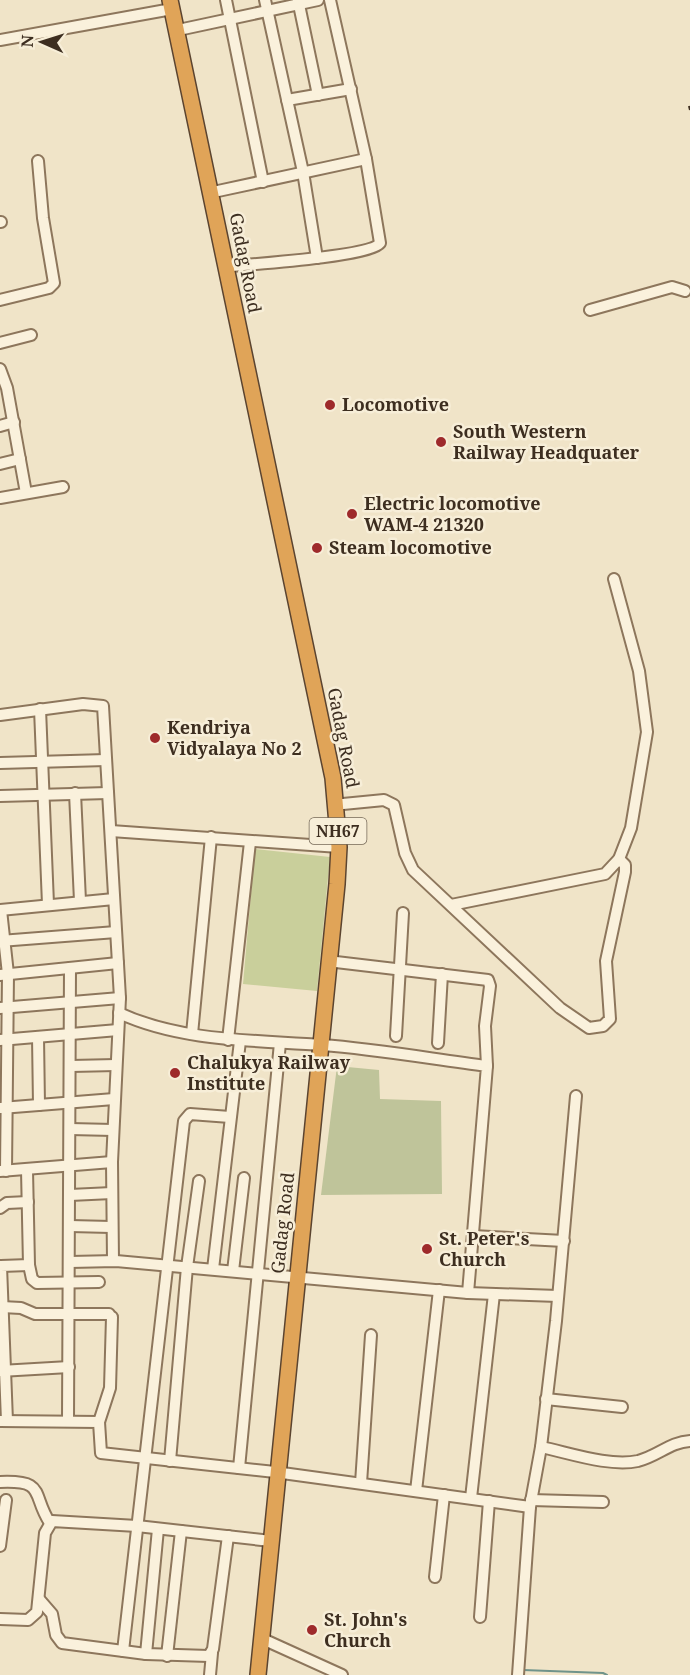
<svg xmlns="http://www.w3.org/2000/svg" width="690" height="1675" viewBox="0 0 690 1675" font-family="'Noto Serif',serif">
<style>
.green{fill:#c9cf9b}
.cemetery{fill:#bfc49a}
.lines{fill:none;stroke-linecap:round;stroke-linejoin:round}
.stream{stroke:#6f938a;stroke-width:2}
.minor-casing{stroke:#8d765c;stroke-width:14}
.highway-casing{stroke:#5b4430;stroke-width:18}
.minor{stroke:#faf1dc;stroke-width:10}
.highway{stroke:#e0a458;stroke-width:15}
.rail{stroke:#3d2e20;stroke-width:2;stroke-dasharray:10 10;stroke-linecap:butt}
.poi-dot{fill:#9e2a2b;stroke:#f7eed8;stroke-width:2}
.labels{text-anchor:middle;stroke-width:5;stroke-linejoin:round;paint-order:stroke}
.shield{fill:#f7eed8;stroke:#756857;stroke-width:1.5}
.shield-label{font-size:16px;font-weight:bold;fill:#3d2e20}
.street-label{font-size:18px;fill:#3d2e20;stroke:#f7eed8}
.poi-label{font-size:18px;font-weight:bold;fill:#3d2e20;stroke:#f7eed8;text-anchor:start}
</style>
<rect width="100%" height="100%" fill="#f0e4c8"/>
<!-- green -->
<path class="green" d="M255 849 330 857 317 991 243 984Z"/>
<!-- cemetery -->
<path class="cemetery" d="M337 1066 379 1070 380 1099 441 1101 442 1194 321 1195Z"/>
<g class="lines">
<!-- stream -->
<path class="stream" d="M523 1670 603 1673 607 1675"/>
<defs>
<g id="minor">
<path d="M226 0 263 182"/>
<path d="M265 0 303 172 317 258"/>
<path d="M298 0 318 95"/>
<path d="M183 29 318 0"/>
<path d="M0 40 172 9"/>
<path d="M287 100 351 89"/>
<path d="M218 191 366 159"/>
<path d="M0 222H1"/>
<path d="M233 266C255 264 371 256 380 243L366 159 330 0"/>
<path d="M0 300 49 288 54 283 43 218 38 161"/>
<path d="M590 310 672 287 685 291"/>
<path d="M0 343 31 335"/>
<path d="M0 369 7 388 26 493"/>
<path d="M0 426 14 422"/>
<path d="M0 464 20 459"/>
<path d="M0 498 63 487"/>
<path d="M40 709 48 904"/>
<path d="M0 715 83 704 103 706 120 998 112 1162 113 1261"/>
<path d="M0 763 106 760"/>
<path d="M75 793 80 901"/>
<path d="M0 796 108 793"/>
<path d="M343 804 384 800 394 805 405 853 413 870 560 1008 589 1028 603 1026 610 1019 606 961 625 872V865L619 859"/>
<path d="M111 831 339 847"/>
<path d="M451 905 605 874 619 859 631 828 647 732 639 671 614 579"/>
<path d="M0 910 114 899"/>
<path d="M1 910 8 974 6 1171"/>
<path d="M0 941 116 932"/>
<path d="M336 962 488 980 490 986 485 1026 487 1066"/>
<path d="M0 975 118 963"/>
<path d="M0 1008 120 998"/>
<path d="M119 1013C182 1042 254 1040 322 1045 377 1049 432 1059 487 1066L468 1293"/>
<path d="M192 1034 211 837"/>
<path d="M396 1036 403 913"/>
<path d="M38 1037 39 1105"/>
<path d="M0 1040 118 1030"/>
<path d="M228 1040 250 842"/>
<path d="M438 1043 442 974"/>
<path d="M71 1066 116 1065"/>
<path d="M1 1108 114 1099"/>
<path d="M70 1129 113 1130"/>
<path d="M0 1171 112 1162"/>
<path d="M70 1195 112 1193"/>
<path d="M0 1208 7 1203 28 1202"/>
<path d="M70 1226 111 1227"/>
<path d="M473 1236 564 1241"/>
<path d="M70 1262 116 1261 468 1293 558 1296"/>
<path d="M29 1265 32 1279 37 1283 99 1282"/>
<path d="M213 1269 240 1041"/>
<path d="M233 1271 244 1178"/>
<path d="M2 1307 21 1308 35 1314H109"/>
<path d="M0 1371 69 1367"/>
<path d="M546 1399 622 1407"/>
<path d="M0 1421 99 1422 101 1453 275 1472 530 1507"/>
<path d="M7 1421 1 1266 29 1265 27 1170"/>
<path d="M68 1421 70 968"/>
<path d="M99 1422 110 1388 112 1317"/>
<path d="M541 1447C570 1453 609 1467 638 1461 658 1456 670 1442 690 1441"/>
<path d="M170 1461 187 1267 199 1181"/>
<path d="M239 1468 280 1043"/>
<path d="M0 1482C47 1480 31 1494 50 1523"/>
<path d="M361 1483 371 1335"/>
<path d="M416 1491 439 1290"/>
<path d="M471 1498 494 1294"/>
<path d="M531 1500 603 1502"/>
<path d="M0 1546 6 1500"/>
<path d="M435 1577 444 1495"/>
<path d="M39 1599 52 1614 56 1635 62 1643 146 1654 209 1656 213 1649 228 1536"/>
<path d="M480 1617 489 1501"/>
<path d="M0 1619 28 1620 37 1612 45 1533 52 1521 137 1526 271 1541"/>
<path d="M267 1641 342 1675"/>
<path d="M123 1651 184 1121 190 1114 230 1117"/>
<path d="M146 1654 158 1529"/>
<path d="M167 1656 181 1531"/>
<path d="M210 1675 212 1653"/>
<path d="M518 1675 530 1507 541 1447 556 1321 576 1096"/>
</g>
<path id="highway" d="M170 0 333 778 339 847 337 884 258 1675"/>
</defs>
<!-- minor casing -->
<use href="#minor" class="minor-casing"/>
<!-- highway casing -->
<use href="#highway" class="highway-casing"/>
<!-- minor -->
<use href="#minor" class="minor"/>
<!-- highway -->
<use href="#highway" class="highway"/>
<!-- rail -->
<path class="rail" d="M689 106 690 110"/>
</g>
<!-- markers -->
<g class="poi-dot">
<circle cx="330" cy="405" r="6"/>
<circle cx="441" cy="442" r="6"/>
<circle cx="352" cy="514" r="6"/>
<circle cx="317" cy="548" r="6"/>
<circle cx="155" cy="738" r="6"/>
<circle cx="175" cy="1073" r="6"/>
<circle cx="427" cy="1249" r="6"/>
<circle cx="312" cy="1630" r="6"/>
</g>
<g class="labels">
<!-- shield labels -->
<rect class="shield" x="309.5" y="818" width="57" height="26" rx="4.5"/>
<g class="shield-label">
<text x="338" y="837">NH67</text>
</g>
<!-- street labels -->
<g class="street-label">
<text transform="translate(245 263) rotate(79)" y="6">Gadag Road</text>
<text transform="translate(343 738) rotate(79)" y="6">Gadag Road</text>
<text transform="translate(283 1223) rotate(-84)" y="6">Gadag Road</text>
</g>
<!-- poi labels -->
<g class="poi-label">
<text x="342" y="411">Locomotive</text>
<text x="453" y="438">South Western<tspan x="453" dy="21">Railway Headquater</tspan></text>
<text x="364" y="510">Electric locomotive<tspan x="364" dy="21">WAM-4 21320</tspan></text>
<text x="329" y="554">Steam locomotive</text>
<text x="167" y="734">Kendriya<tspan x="167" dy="21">Vidyalaya No 2</tspan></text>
<text x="187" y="1069">Chalukya Railway<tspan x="187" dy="21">Institute</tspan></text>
<text x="439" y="1245">St. Peter's<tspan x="439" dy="21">Church</tspan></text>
<text x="324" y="1626">St. John's<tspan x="324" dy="21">Church</tspan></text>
</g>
</g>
<!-- north arrow -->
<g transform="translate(42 42) rotate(273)" stroke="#f7eed8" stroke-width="4.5" paint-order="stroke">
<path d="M0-4.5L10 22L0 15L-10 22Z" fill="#3d2e20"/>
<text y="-9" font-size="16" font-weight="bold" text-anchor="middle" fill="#3d2e20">N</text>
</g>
</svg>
